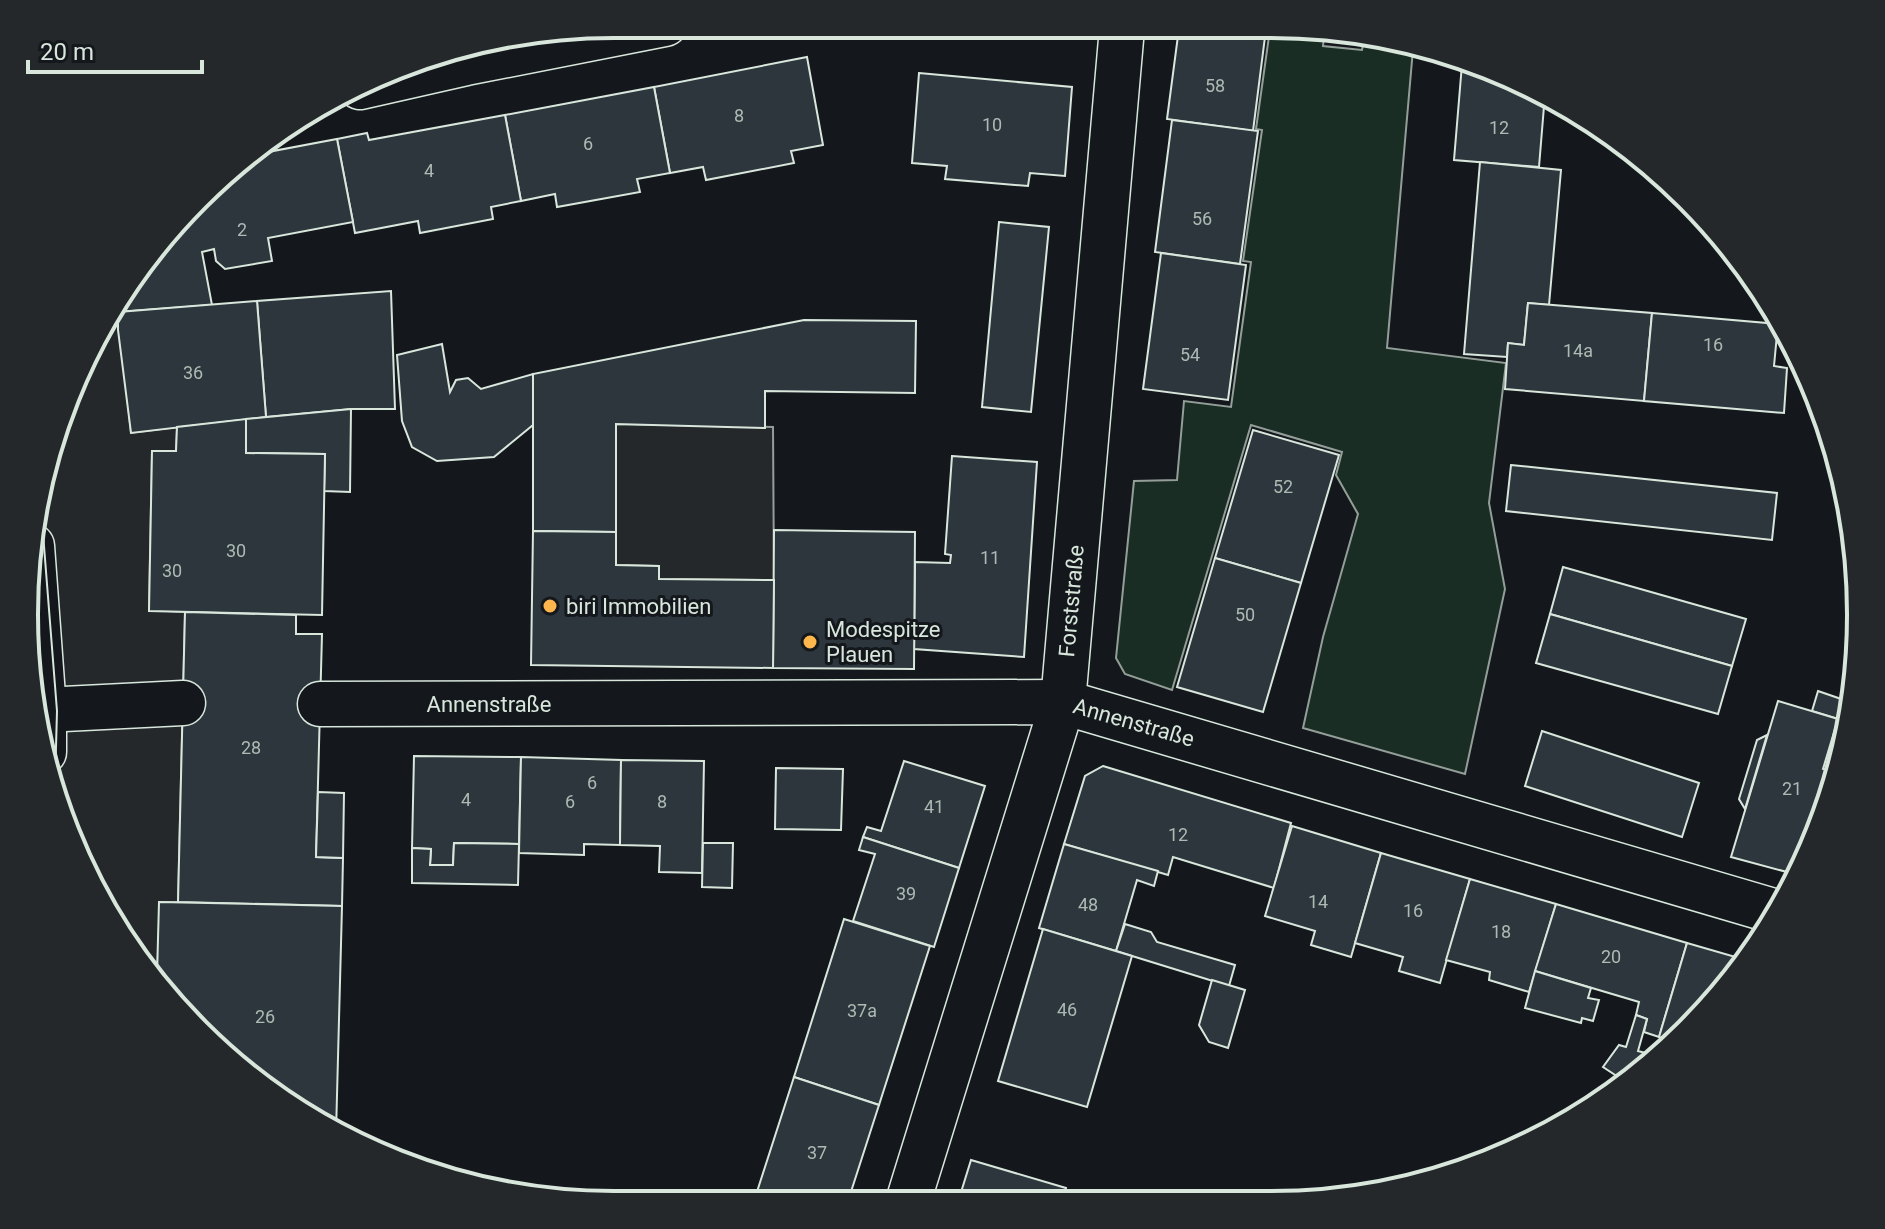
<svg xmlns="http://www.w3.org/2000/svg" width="1885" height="1229" viewBox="0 0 1885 1229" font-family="Roboto,sans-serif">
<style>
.green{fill:#1a2d24;stroke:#939e99;stroke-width:2}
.parking{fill:#24282b;stroke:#939e99;stroke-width:2}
.building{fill:#2c363c;stroke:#d8e6dc;stroke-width:2}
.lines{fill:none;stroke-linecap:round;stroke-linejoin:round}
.street-casing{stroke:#d8e6dc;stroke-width:47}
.street{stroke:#14181c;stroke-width:44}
.tram{stroke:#d8e6dc;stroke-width:2}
.poi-dot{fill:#ffb74d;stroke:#14181c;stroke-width:3}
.labels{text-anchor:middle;stroke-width:6;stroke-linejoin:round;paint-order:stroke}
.number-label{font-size:18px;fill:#adbab4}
.street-label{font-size:22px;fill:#d8e6dc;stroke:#14181c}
.poi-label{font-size:22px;fill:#d8e6dc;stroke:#14181c;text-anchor:start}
.rim{fill:none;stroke:#d8e6dc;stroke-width:4}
</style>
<rect width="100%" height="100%" fill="#14181c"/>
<!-- green -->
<path class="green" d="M1270 29H1325L1323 46 1362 50 1365 34 1413 49 1387 348 1506 363 1489 503 1505 589 1465 774 1303 728 1323 637 1358 514 1336 475 1342 452 1251 425 1172 690 1125 674 1116 658 1134 481 1177 480 1184 401 1231 407 1251 262 1243 261 1262 130 1256 129Z"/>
<!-- parking -->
<g class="parking">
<path d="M117 305 131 433 177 427 176 451H152L149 610 185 612 178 902H160L157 976 103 909 35 730 25 575 69 389Z"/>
<path d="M616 424 773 427 774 580 659 579 658 566 616 565Z"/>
</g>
<!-- building -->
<g class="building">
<path d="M1179 28 1266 29 1253 131 1167 119Z"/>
<path d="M807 57 823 145 791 151 794 163 706 180 703 167 670 173 654 87Z"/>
<path d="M1462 64 1531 85 1545 94 1539 167 1454 160Z"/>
<path d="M919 73 1072 87 1065 176 1030 173 1028 186 945 179 947 166 912 163Z"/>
<path d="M654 87 670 173 637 179 640 192 557 207 555 194 521 201 505 115Z"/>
<path d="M505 115 521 201 491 207 493 219 420 233 418 221 355 233 337 139 367 133 369 140Z"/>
<path d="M1172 120 1258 131 1240 264 1155 252Z"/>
<path d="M337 139 353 222 268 238 272 261 225 269 216 261 214 249 202 252 212 305 118 312 117 305 146 255 252 155Z"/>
<path d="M1480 162 1561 170 1549 305 1528 303 1524 345 1508 343 1507 357 1464 354Z"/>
<path d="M999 222 1049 227 1031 412 982 407Z"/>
<path d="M1161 253 1246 265 1228 400 1143 389Z"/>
<path d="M391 291 395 409H351L266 417 257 301Z"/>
<path d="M257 301 266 417 131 433 118 330V312Z"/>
<path d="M1528 303 1652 313 1644 401 1505 389 1508 343 1524 345Z"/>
<path d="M1652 313 1778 324 1774 366 1787 368 1784 413 1644 401Z"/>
<path d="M804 320 916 321 915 393 765 391V428L616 424V532L533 531V374Z"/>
<path d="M442 344 450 392 456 380 468 378 481 389 533 374V425L494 457 437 461 412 447 402 421 397 355Z"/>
<path d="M351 409 350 492 324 491 325 454 246 453V419Z"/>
<path d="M246 419V453L325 454 322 615 149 611 152 451H176L177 427Z"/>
<path d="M1253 430 1339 455 1301 583 1215 558Z"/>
<path d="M952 456 1037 462 1024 657 914 649 915 562 950 563 951 555 945 554Z"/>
<path d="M1511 465 1777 493 1772 540 1506 511Z"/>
<path d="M774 530 915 532 914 669 773 668Z"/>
<path d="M533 531 616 532V565L659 566V579L774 580 773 668 531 665Z"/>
<path d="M1215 558 1301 583 1263 712 1177 687Z"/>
<path d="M1563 567 1746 619 1732 666 1550 614Z"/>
<path d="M185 612 296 615V634H322L316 857 343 858 342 906 178 902Z"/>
<path d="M1550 614 1732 666 1718 714 1536 663Z"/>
<path d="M1818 691 1844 700 1838 719 1812 711Z"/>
<path d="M1778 701 1838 719 1823 769 1837 774 1830 805 1798 875 1731 857Z"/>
<path d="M1542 731 1699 783 1682 837 1525 786Z"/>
<path d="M1767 735 1745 809 1739 799 1757 740Z"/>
<path d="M414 756 521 757 519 844 454 843 453 865H430L431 849 412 848Z"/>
<path d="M521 757 621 760 620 845 584 844V855L519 853Z"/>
<path d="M621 760 704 761 702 873 659 872 660 846 620 845Z"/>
<path d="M904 761 985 786 959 868 863 837 867 827 881 831Z"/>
<path d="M1103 766 1291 823 1274 888 1173 857 1168 875 1064 844 1085 776Z"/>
<path d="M776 768 843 769 841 830 775 829Z"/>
<path d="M318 792 344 793 343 858 316 857Z"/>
<path d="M1292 826 1381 853 1351 957 1311 945 1315 931 1265 916Z"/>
<path d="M863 837 959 868 934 947 853 921 875 854 859 850Z"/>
<path d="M454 843 519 844 518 885 412 883V848L431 849 430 865H453Z"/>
<path d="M703 843H733L732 888 702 887Z"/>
<path d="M1064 844 1158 871 1154 886 1137 880 1116 951 1039 928Z"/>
<path d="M1381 853 1470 879 1440 983 1399 971 1403 957 1355 943Z"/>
<path d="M1470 879 1556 904 1529 992 1489 980 1490 972 1446 960Z"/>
<path d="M159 902 342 906 336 1133 225 1058 157 976Z"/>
<path d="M1556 904 1687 943 1659 1037 1644 1032 1647 1019 1636 1015 1639 1002 1535 971Z"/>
<path d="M844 919 930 946 879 1105 794 1077Z"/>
<path d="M1125 924 1151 932 1157 942 1235 965 1229 986 1116 951Z"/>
<path d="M1043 929 1132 956 1087 1107 998 1081Z"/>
<path d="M1687 943 1746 960 1714 1004 1671 1044 1672 1041 1659 1037Z"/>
<path d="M1535 971 1591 988 1588 998 1599 1000 1593 1021 1582 1018 1581 1023 1525 1008Z"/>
<path d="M1212 980 1245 990 1228 1048 1209 1042 1199 1025Z"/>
<path d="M1636 1015 1647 1019 1638 1051 1653 1055 1650 1064 1629 1084 1603 1067 1619 1045 1626 1047Z"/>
<path d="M794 1077 879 1105 848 1201H754Z"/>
<path d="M971 1160 1066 1188 1062 1203 958 1202Z"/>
</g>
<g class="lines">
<defs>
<g id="street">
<path d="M360 87 466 63 665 24"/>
<path d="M32 546 44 710V752"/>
<path d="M320 704 1063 702 1780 913"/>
<path d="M44 710 183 703"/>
<path d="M908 1202 1063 702 1122 28"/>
</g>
</defs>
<!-- street casing -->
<use href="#street" class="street-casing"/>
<!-- street -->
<use href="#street" class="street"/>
<!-- tram -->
<path class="tram" d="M41 508 57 711 55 783"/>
</g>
<!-- markers -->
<g class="poi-dot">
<circle cx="550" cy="606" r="8"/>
<circle cx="810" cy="642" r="8"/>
</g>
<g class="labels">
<!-- number labels -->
<g class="number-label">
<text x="1215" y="92">58</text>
<text x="739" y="122">8</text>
<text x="992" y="131">10</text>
<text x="1499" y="134">12</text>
<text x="588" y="150">6</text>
<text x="429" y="177">4</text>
<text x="1202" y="225">56</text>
<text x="242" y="236">2</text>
<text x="1713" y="351">16</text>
<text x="1578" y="357">14a</text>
<text x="1190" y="361">54</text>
<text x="193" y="379">36</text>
<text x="1283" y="493">52</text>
<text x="236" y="557">30</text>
<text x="990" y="564">11</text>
<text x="172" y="577">30</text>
<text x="1245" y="621">50</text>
<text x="251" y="754">28</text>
<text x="592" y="789">6</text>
<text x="1792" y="795">21</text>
<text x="466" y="806">4</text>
<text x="570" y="808">6</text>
<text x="662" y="808">8</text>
<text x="934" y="813">41</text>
<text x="1178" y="841">12</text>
<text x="906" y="900">39</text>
<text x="1318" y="908">14</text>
<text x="1088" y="911">48</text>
<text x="1413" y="917">16</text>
<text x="1501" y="938">18</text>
<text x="1611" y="963">20</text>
<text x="1067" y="1016">46</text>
<text x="862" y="1017">37a</text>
<text x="265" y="1023">26</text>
<text x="817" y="1159">37</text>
</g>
<!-- street labels -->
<g class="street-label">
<text transform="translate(1071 601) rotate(-85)" y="8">Forststraße</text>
<text x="489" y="712">Annenstraße</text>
<text transform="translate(1134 722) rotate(16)" y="8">Annenstraße</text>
</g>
<!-- poi labels -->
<g class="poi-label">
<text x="566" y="614">biri Immobilien</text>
<text x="826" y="637">Modespitze<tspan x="826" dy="25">Plauen</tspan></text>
</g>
</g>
<!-- crop -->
<path d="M0 0H1885V1229H0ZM614 38H1271A576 576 0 0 1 1847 614V615A576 576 0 0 1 1271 1191H614A576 576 0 0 1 38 615V614A576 576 0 0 1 614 38Z" fill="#24282b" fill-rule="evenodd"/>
<path class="rim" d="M614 38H1271A576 576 0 0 1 1847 614V615A576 576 0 0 1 1271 1191H614A576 576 0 0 1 38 615V614A576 576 0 0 1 614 38Z"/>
<!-- scale -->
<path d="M28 60v12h174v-12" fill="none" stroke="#d8e6dc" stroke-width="4"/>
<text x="40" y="60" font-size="24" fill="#d8e6dc" stroke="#14181c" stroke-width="6" paint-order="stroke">20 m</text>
</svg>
